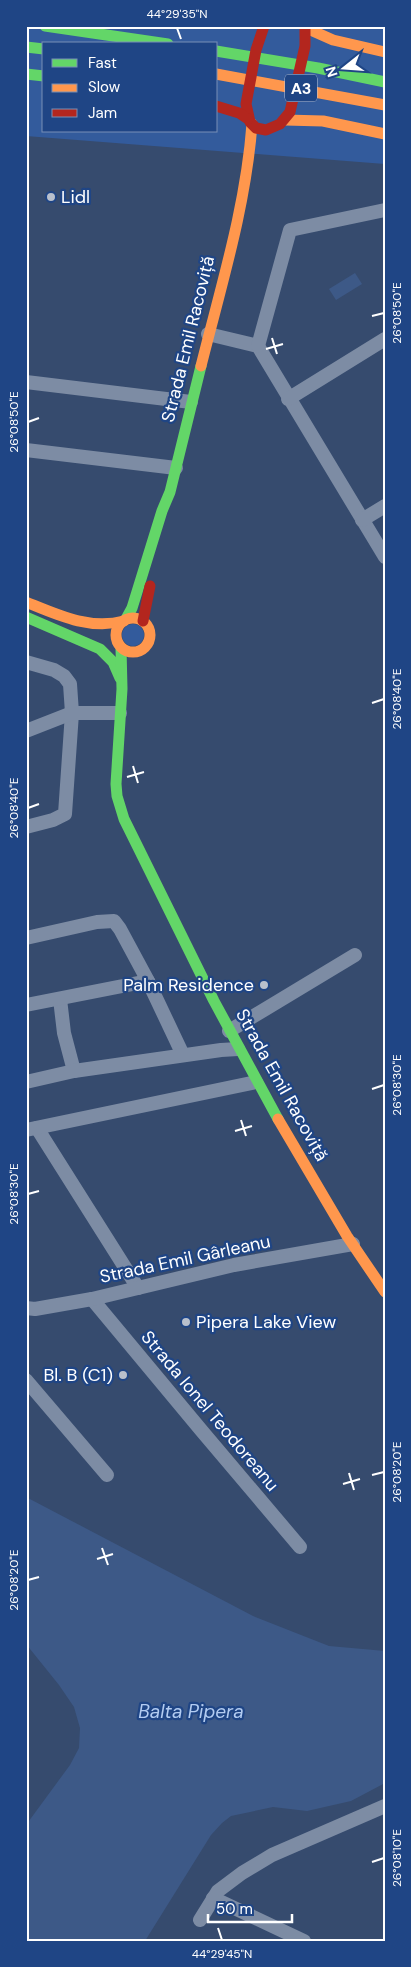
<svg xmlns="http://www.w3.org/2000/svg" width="411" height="1967" viewBox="0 0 411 1967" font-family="'DM Sans',sans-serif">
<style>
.green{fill:#335b9c;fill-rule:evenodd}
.water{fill:#3d5987}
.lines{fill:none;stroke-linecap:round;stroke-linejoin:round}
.street{stroke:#7d8ca4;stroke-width:14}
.fast{stroke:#63d668;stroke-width:11}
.slow{stroke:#ff974d;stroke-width:11}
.jam{stroke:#b3261e;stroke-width:11}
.ticks{fill:none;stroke:#fff;stroke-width:2}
.poi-dot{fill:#b9c0cc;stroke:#1f4585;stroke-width:2}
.labels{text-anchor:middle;stroke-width:4.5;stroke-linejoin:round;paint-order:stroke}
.shield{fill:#1f4585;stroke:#bcc7da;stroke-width:1}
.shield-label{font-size:16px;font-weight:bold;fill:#fff}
.poi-label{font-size:18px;fill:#fff;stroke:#1f4585;text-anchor:start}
.street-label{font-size:18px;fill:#fff;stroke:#1f4585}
.water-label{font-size:19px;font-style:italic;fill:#b3ccf1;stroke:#1f4585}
.neatline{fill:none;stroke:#fff;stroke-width:2}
.ticks-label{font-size:12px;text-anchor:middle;fill:#fff}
</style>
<rect width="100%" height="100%" fill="#364b6e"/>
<!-- green -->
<g class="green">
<path d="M26 26H385V164L26 136ZM44 44H216V131H44Z"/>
<circle cx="133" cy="635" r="11"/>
</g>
<!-- water -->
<g class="water">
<path d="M355 273 362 284 336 300 329 289Z"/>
<path d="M26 1497 253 1616 329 1646 385 1651V1783L351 1801 307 1811 273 1807 231 1816 222 1823 211 1835 145 1941H26V1825L70 1765 79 1748 80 1728 74 1707 59 1685 26 1644Z"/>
</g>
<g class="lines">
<!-- street -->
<g class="street">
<path d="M208 334 258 346 385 557"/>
<path d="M258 346 290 230 385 210"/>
<path d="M26 382 191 402"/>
<path d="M288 399 385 339"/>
<path d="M26 450 176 468"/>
<path d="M362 520 385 506"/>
<path d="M26 662 54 670 64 676 70 684 72 713 65 814 53 820 26 827"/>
<path d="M26 731 72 713H120"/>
<path d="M26 938 97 922 114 921 120 929 148 981 183 1055"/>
<path d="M60 999 64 1033 74 1071"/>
<path d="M26 1005 148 981"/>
<path d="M229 1031 355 955"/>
<path d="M26 1082 74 1071 221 1050 238 1049"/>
<path d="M37 1128 138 1288"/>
<path d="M26 1130 256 1082"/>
<path d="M92 1299 201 1430 300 1547"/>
<path d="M26 1308 35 1309 92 1299 234 1265 353 1244"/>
<path d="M26 1380 107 1475"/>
<path d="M213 1898 304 1941"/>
<path d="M200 1920 218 1891 242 1873 272 1855 385 1806"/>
</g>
<!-- fast -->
<g class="fast">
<path d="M45 26 168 44"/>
<path d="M26 47 44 49"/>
<path d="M216 51 318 68 385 82"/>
<path d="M26 74 44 76"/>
<path d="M26 617 100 649 113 662 120 678"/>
<path d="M126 619 132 608 162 511 170 492 201 366"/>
<path d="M121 648 122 689 116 784 117 796 124 819 214 1001 278 1119"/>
</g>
<!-- slow -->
<g class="slow">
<path d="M306 28 333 40 385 52"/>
<path d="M216 74 385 105"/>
<path d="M285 120 323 121 385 134"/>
<path d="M201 366C221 286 246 206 252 124"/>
<path d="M26 602C58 615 89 630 124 621"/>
<circle cx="133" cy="635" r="17"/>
<path d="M278 1119 347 1236 385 1292"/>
</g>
<!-- jam -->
<g class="jam">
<path d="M264 26 256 50 246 104 250 122 256 128 266 130 280 124 290 112 305 46V26"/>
<path d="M216 106 239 113 248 119"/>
<path d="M143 621 150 586"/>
</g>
</g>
<!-- ticks -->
<path class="ticks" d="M177 28 181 39M372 316 384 313M272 338 277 354M266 349 283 344M28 422 39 418M372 703 384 699M133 766 138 783M127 777 144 772M28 808 39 804M372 1089 384 1085M241 1120 246 1136M235 1131 252 1126M28 1194 39 1191M349 1473 354 1490M372 1475 384 1472M343 1484 360 1479M102 1548 108 1565M97 1559 113 1554M28 1580 39 1577M372 1862 384 1858M218 1928 222 1940"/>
<!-- markers -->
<g class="poi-dot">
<circle cx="51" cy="197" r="5"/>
<circle cx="264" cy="985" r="5"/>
<circle cx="186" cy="1322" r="5"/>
<circle cx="123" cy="1375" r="5"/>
</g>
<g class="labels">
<!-- shield labels -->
<rect class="shield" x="285" y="74.5" width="32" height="27" rx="4"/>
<g class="shield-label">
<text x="301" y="94">A3</text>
</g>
<!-- poi labels -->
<g class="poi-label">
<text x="61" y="203">Lidl</text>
<text x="254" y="991" text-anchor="end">Palm Residence</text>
<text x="196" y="1328">Pipera Lake View</text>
<text x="113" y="1381" text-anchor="end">Bl. B (C1)</text>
</g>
<!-- street labels -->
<g class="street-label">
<text transform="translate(188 339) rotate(-76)" y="6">Strada Emil Racoviță</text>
<text transform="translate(282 1085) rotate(61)" y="6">Strada Emil Racoviță</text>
<text transform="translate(185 1259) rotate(-12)" y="6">Strada Emil Gârleanu</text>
<text transform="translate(210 1411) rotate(50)" y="6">Strada Ionel Teodoreanu</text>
</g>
<!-- water labels -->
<g class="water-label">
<text x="191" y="1718">Balta Pipera</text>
</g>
</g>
<!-- border -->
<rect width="411" height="1967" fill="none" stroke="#1f4585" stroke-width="55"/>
<!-- legend -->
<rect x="42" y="42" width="175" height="90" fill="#1f4585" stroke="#798fb6"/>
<rect x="52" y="59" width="25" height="8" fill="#63d668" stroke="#798fb6"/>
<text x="88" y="68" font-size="15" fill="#ffffff">Fast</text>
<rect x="52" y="84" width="25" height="8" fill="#ff974d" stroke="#798fb6"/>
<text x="88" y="92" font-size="15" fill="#ffffff">Slow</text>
<rect x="52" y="109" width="25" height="8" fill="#b3261e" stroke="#798fb6"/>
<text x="88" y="118" font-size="15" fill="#ffffff">Jam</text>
<!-- north arrow -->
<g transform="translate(344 68) rotate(253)" stroke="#1f4585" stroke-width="4" paint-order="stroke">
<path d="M0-4L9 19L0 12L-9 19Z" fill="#ffffff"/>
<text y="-8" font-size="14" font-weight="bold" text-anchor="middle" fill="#ffffff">N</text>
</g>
<!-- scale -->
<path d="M208 1914v8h84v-8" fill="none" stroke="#ffffff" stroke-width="2.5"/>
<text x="216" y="1914" font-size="15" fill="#ffffff" stroke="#1f4585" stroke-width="4" paint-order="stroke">50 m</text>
<rect x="28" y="28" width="356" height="1912" class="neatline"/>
<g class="ticks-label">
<text x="177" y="18">44°29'35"N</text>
<text transform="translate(397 313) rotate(-90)" y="4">26°08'50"E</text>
<text transform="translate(14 422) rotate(-90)" y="4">26°08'50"E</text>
<text transform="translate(397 699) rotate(-90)" y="4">26°08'40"E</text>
<text transform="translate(14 808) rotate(-90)" y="4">26°08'40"E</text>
<text transform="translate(397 1085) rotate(-90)" y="4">26°08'30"E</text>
<text transform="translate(14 1194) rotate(-90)" y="4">26°08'30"E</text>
<text transform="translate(397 1472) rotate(-90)" y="4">26°08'20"E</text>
<text transform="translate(14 1580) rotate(-90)" y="4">26°08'20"E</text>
<text transform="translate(397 1858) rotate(-90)" y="4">26°08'10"E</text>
<text x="222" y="1958">44°29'45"N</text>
</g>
</svg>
